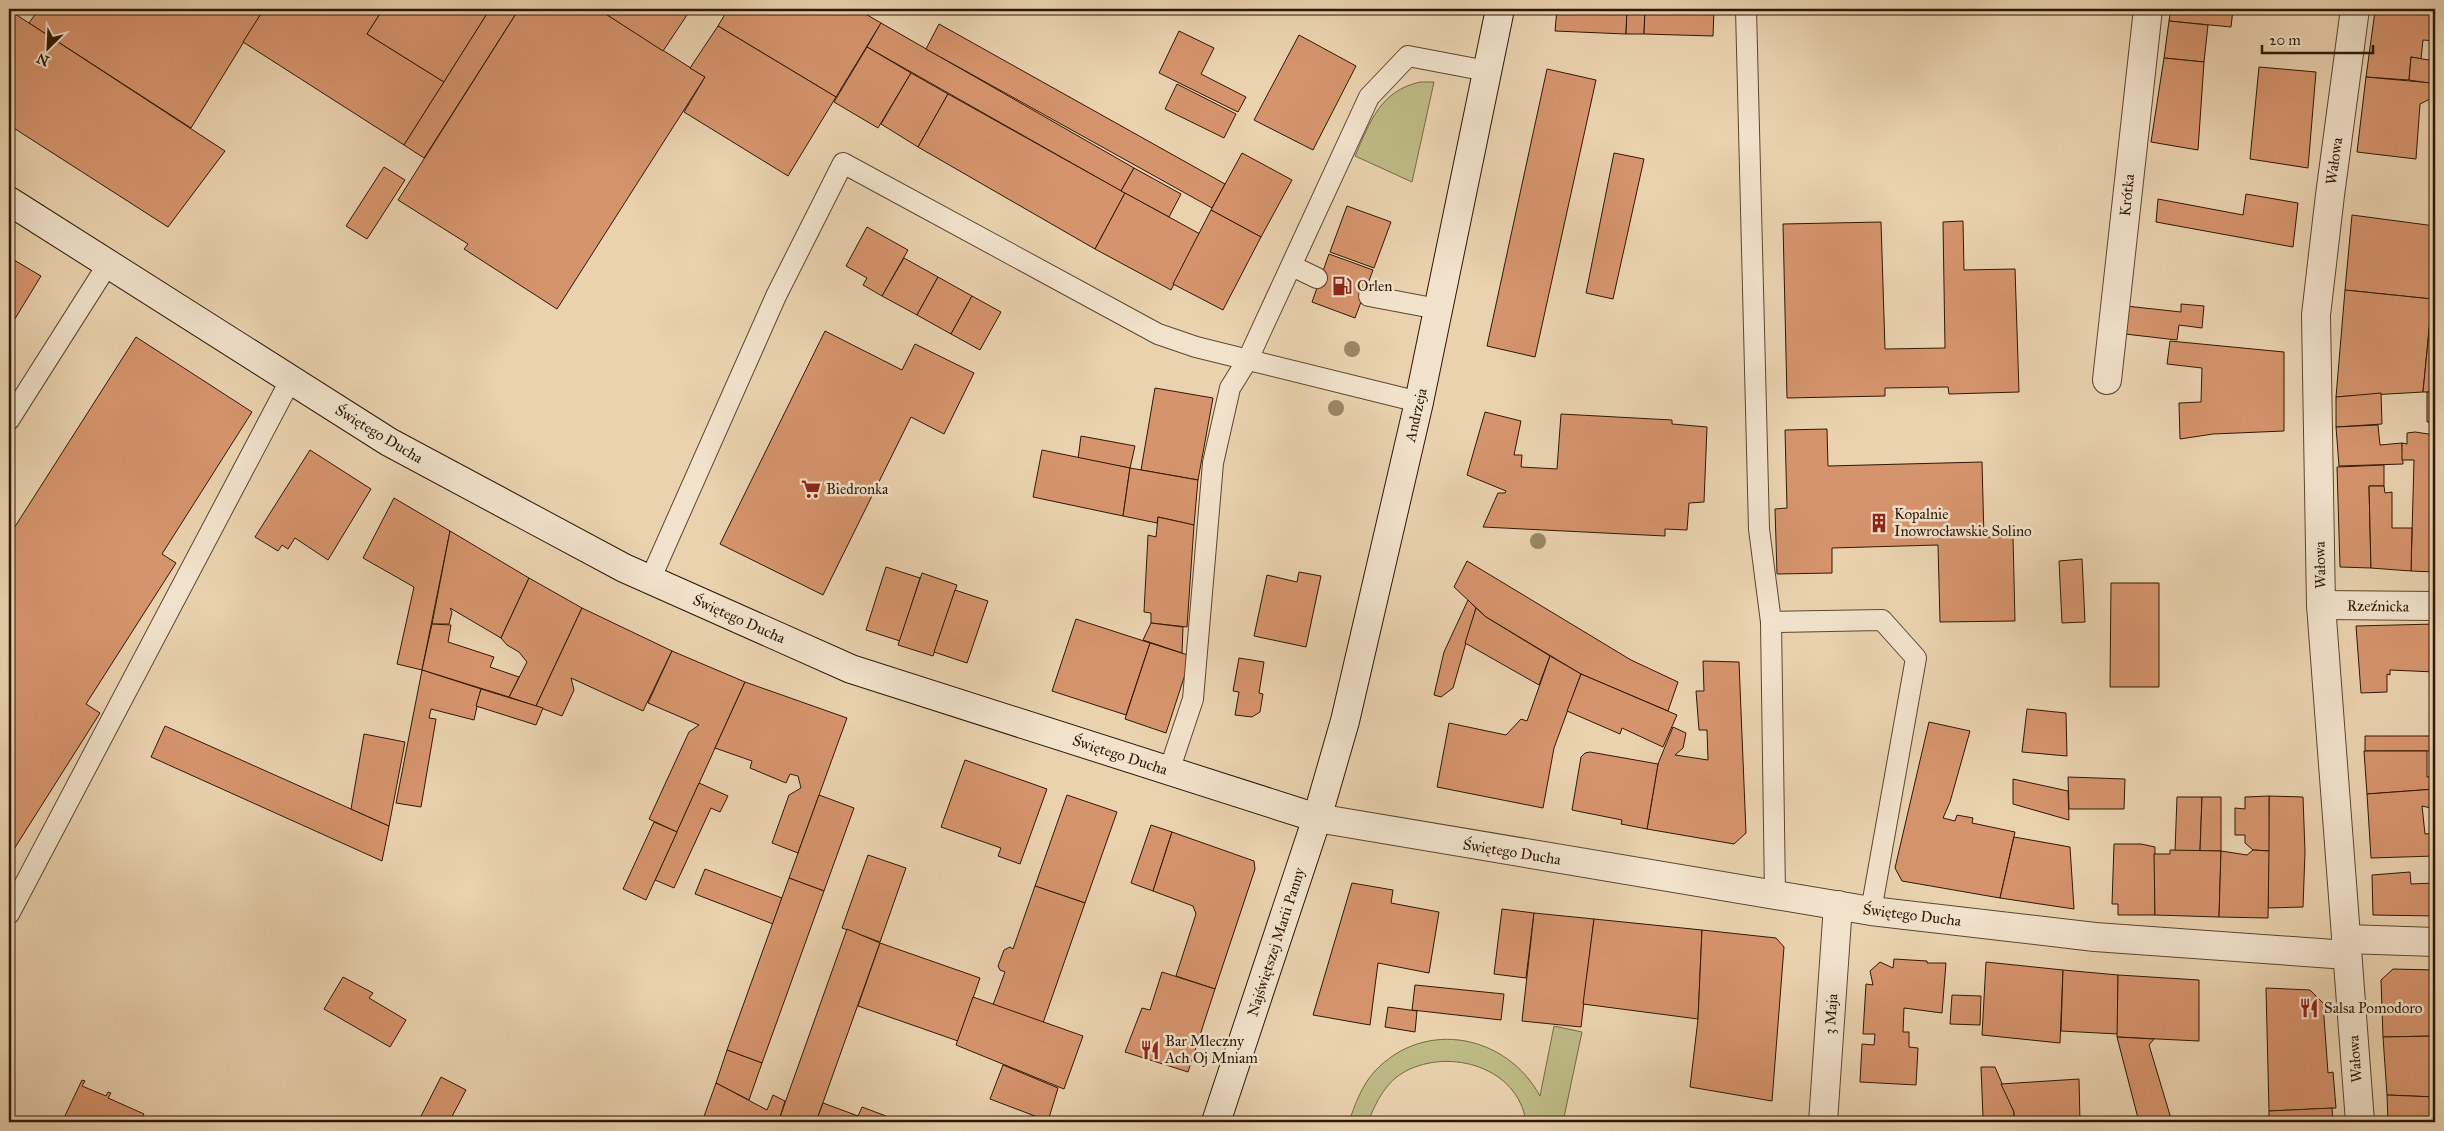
<svg xmlns="http://www.w3.org/2000/svg" width="2444" height="1131" viewBox="0 0 2444 1131" font-family="'IM FELL Great Primer',serif">
<style>
.green{fill:#bdba86;stroke:#766946}
.building{fill:#d6946c;stroke:#2e1806}
.lines{fill:none;stroke-linecap:round;stroke-linejoin:round}
.lane-casing{stroke:#5d4630;stroke-width:22}
.street-casing{stroke:#5d4630;stroke-width:30}
.secondary-casing{stroke:#2e1806;stroke-width:30}
.lane{stroke:#f1e2cb;stroke-width:20}
.street{stroke:#f1e2cb;stroke-width:28}
.secondary{stroke:#f1e2cb;stroke-width:28}
.tree{fill:#9a8767}
.labels{text-anchor:middle;stroke-width:5;stroke-linejoin:round;paint-order:stroke}
.street-label{font-size:15px;fill:#2e1806;stroke:#f1e2cb}
.poi-label{font-size:15px;fill:#2e1806;stroke:#f1e2cb;text-anchor:start}
</style>
<rect width="100%" height="100%" fill="#ead2af"/>
<filter id="stains"><feTurbulence type="fractalNoise" baseFrequency=".004" numOctaves="4"/><feColorMatrix values="0 0 0 0 .2 0 0 0 0 .09 0 0 0 0 .02 0 0 0 .5 -.17"/></filter>
<radialGradient id="worn" r=".72"><stop offset=".6" stop-color="#630" stop-opacity="0"/><stop offset="1" stop-color="#630" stop-opacity=".3"/></radialGradient>
<!-- green -->
<g class="green">
<path d="M1420 82H1434L1412 182 1355 156C1370 122 1380 91 1420 82Z"/>
<path d="M1554 1026 1582 1032 1563 1122H1526C1518 1067 1450 1048 1406 1071 1386 1081 1376 1102 1368 1122H1349C1355 1104 1362 1085 1375 1071 1425 1018 1507 1035 1540 1096Z"/>
</g>
<!-- building -->
<g class="building">
<path d="M39 9H264L191 128 29 23Z"/>
<path d="M264 9H383L367 34 444 82 404 145 243 42Z"/>
<path d="M383 9H490L444 82 367 34Z"/>
<path d="M490 9H519L424 158 404 145Z"/>
<path d="M519 9H598L705 77 557 309 464 249 468 244 398 200Z"/>
<path d="M598 9H691L663 51Z"/>
<path d="M728 9H857L881 23 836 97 718 26Z"/>
<path d="M1557 9H1627L1626 34 1555 31Z"/>
<path d="M1627 9H1645L1644 34H1626Z"/>
<path d="M1645 9H1714L1713 36 1644 34Z"/>
<path d="M2171 9H2233L2231 27 2169 21Z"/>
<path d="M9 10 225 151 168 227 9 125Z"/>
<path d="M2375 11 2435 15V41L2423 40 2421 59 2411 57 2409 80 2366 77Z"/>
<path d="M2169 21 2208 25 2204 62 2164 58Z"/>
<path d="M881 23 1134 168 1121 191 867 47Z"/>
<path d="M939 24 1225 184 1212 208 926 49Z"/>
<path d="M718 26 836 97 788 176 684 112 705 77 690 68Z"/>
<path d="M1179 31 1214 48 1201 74 1246 97 1238 112 1159 73Z"/>
<path d="M1299 35 1356 66 1313 150 1254 120Z"/>
<path d="M867 47 911 73 878 128 834 102Z"/>
<path d="M2411 57 2435 61V84L2409 80Z"/>
<path d="M2164 58 2204 62 2198 150 2151 142Z"/>
<path d="M2259 67 2316 72 2308 168 2250 159Z"/>
<path d="M1547 69 1596 80 1535 357 1487 346Z"/>
<path d="M911 73 948 94 918 147 881 124Z"/>
<path d="M2366 77 2432 83 2430 99 2420 104 2416 159 2357 152Z"/>
<path d="M2432 83 2435 84V104L2430 99Z"/>
<path d="M1177 84 1236 114 1224 138 1165 109Z"/>
<path d="M948 94 1125 193 1095 249 918 147Z"/>
<path d="M1242 153 1292 180 1261 237 1211 210Z"/>
<path d="M1614 153 1644 159 1613 299 1586 293Z"/>
<path d="M384 167 405 180 367 239 346 226Z"/>
<path d="M1134 168 1181 194 1169 217 1121 191Z"/>
<path d="M1125 193 1200 234 1171 290 1095 249Z"/>
<path d="M2246 194 2298 203 2293 247 2156 222 2158 199 2243 215Z"/>
<path d="M1347 206 1391 222 1374 268 1330 252Z"/>
<path d="M1211 210 1261 237 1223 310 1173 284Z"/>
<path d="M2352 215 2435 226 2432 299 2345 290Z"/>
<path d="M1963 221 1964 270 2015 269 2019 392 1949 394 1948 387 1885 388V396L1787 398 1783 224 1881 222 1885 349 1945 348 1943 222Z"/>
<path d="M867 227 908 250 882 296 863 285 867 278 846 266Z"/>
<path d="M1329 254 1373 270 1355 318 1312 302Z"/>
<path d="M9 257 41 276 13 322 9 320Z"/>
<path d="M904 258 938 277 917 315 882 296Z"/>
<path d="M938 277 972 296 951 334 917 315Z"/>
<path d="M2345 290 2432 299 2423 392 2336 397Z"/>
<path d="M972 296 1001 312 980 350 951 334Z"/>
<path d="M2181 304 2204 306 2202 328 2179 325 2177 340 2125 334 2126 306 2181 312Z"/>
<path d="M2430 321 2435 322V392H2423Z"/>
<path d="M825 331 902 370 915 344 974 373 944 434 911 417 823 595 720 544Z"/>
<path d="M136 337 252 412 162 554 176 563 86 704 100 713 9 857V536Z"/>
<path d="M2170 341 2284 352V431L2213 434 2180 439 2179 403 2201 402 2202 368 2167 364Z"/>
<path d="M1155 388 1213 398 1198 480 1141 470Z"/>
<path d="M2427 392H2435V435H2431L2432 422H2427Z"/>
<path d="M2381 393 2382 424 2336 427V397Z"/>
<path d="M1485 412 1521 421 1514 455H1522L1521 467 1557 469 1561 414 1672 420V424L1707 427 1704 502 1689 503 1687 530 1665 529V536L1483 527 1498 493H1505L1506 491 1467 475Z"/>
<path d="M2378 425 2380 445 2402 443 2403 464 2339 466 2336 427Z"/>
<path d="M1827 429 1828 466 1982 462 1984 537H2013L2015 621 1940 622 1938 545 1832 548V573L1777 574 1775 509 1787 508 1785 430Z"/>
<path d="M2415 432 2435 435V572L2411 571 2414 460H2402V443L2407 444V433Z"/>
<path d="M1081 436 1135 446 1130 468 1078 459Z"/>
<path d="M310 450 371 489 328 560 295 538 288 549 282 545 278 551 255 537Z"/>
<path d="M1042 450 1130 468 1123 516 1033 497Z"/>
<path d="M2384 465V486H2369L2371 568 2340 567 2337 467Z"/>
<path d="M1130 468 1198 480 1194 525 1158 517 1157 523 1123 516Z"/>
<path d="M2369 486H2384L2385 493 2392 492V528H2412L2411 571 2371 568Z"/>
<path d="M394 498 450 531 422 670 397 664 414 587 363 558Z"/>
<path d="M1158 517 1194 525 1187 627 1151 623V613L1144 612 1148 535 1156 537Z"/>
<path d="M450 531 529 578 501 638 450 608 452 612 449 624H432Z"/>
<path d="M2082 559 2085 622 2062 623 2059 561Z"/>
<path d="M1467 561 1631 660 1678 682 1668 711 1581 674 1486 617 1454 587Z"/>
<path d="M886 567 920 578 900 641 866 630Z"/>
<path d="M1299 572 1321 576 1306 647 1254 636 1267 575 1297 582Z"/>
<path d="M922 573 957 585 933 656 898 645Z"/>
<path d="M529 578 582 608 536 706 509 697 527 662 519 652 507 645 501 638Z"/>
<path d="M2111 583H2159V687H2110Z"/>
<path d="M955 590 988 601 967 663 934 652Z"/>
<path d="M1468 600 1476 608 1453 688 1441 697 1434 695 1444 652Z"/>
<path d="M582 608 672 651 643 711 571 678 574 690 562 716 536 706Z"/>
<path d="M1476 608 1486 617 1550 656 1539 685 1465 643Z"/>
<path d="M1076 619 1150 643 1126 715 1052 691Z"/>
<path d="M1151 623 1183 627 1182 653 1143 640Z"/>
<path d="M432 624 451 625 448 642 494 657 490 667 519 677 509 697 422 670Z"/>
<path d="M2435 624V672L2390 670V675L2387 674V692L2361 693 2356 626Z"/>
<path d="M1150 643 1191 656 1166 733 1125 719Z"/>
<path d="M672 651 745 682 677 832 649 819 689 732 699 725 648 703Z"/>
<path d="M1550 656 1581 674 1554 748 1543 808 1437 787 1449 723 1506 735 1521 719 1527 721Z"/>
<path d="M1239 658 1264 662 1259 693 1263 694 1260 712 1252 717 1235 715 1239 692 1233 691Z"/>
<path d="M1703 661 1739 662 1746 833 1734 844 1647 829 1658 764 1673 727 1686 733 1683 748 1675 755 1708 760 1707 730H1699L1696 691H1704Z"/>
<path d="M422 670 481 689 474 720 431 709 429 718 436 719 421 807 396 803Z"/>
<path d="M1581 674 1677 715 1663 747 1622 728 1620 734 1567 711Z"/>
<path d="M745 682 847 718 798 853 772 843 789 795 801 788 798 776 790 774 786 783 750 768 752 761 715 748Z"/>
<path d="M481 689 543 708 536 725 476 706Z"/>
<path d="M2027 709 2066 713 2067 756 2022 752Z"/>
<path d="M1929 722 1970 731 1950 802 1943 818 1955 821 1957 815 1973 818 1972 823 2015 832 2000 898 1902 881 1895 868Z"/>
<path d="M165 726 389 826 382 861 151 757Z"/>
<path d="M364 734 405 742 389 826 351 809Z"/>
<path d="M2365 736H2435V759V751H2365Z"/>
<path d="M2364 751H2427V777L2435 776V789L2367 794Z"/>
<path d="M1590 752 1658 764 1647 829 1621 824 1622 820 1572 810 1581 757 1585 753Z"/>
<path d="M965 760 1047 789 1020 864 998 856 1001 848 941 827Z"/>
<path d="M2068 777 2125 779 2124 809H2069Z"/>
<path d="M2013 779 2068 791 2069 820 2013 804Z"/>
<path d="M699 783 728 796 720 812 711 808 674 888 655 880Z"/>
<path d="M2435 789V809L2422 806 2425 834 2435 833V856L2371 858 2367 794Z"/>
<path d="M819 795 854 808 824 891 789 878Z"/>
<path d="M1067 795 1117 812 1085 903 1035 886Z"/>
<path d="M2269 796 2303 797 2305 852 2303 907 2268 908Z"/>
<path d="M2269 796V851L2253 850 2245 843V835H2235V808L2245 809V797Z"/>
<path d="M2177 797H2202L2200 851H2175Z"/>
<path d="M2202 797H2221V851H2200Z"/>
<path d="M654 822 677 832 646 900 623 889Z"/>
<path d="M1151 825 1172 832 1153 891 1131 883Z"/>
<path d="M1172 832 1254 861 1255 869 1215 989 1176 976 1196 914 1193 906 1153 891Z"/>
<path d="M2014 837 2070 847 2074 909 2000 898Z"/>
<path d="M2114 844H2141L2155 847V915H2118V904H2112Z"/>
<path d="M2170 850 2221 851 2219 917 2155 915 2154 854H2170Z"/>
<path d="M2253 850 2269 851 2268 918 2219 917 2221 851 2247 855Z"/>
<path d="M868 855 906 868 880 942 842 928Z"/>
<path d="M705 869 782 898 773 924 695 894Z"/>
<path d="M2432 870H2435V916L2373 915 2372 875 2410 872 2411 884 2434 883Z"/>
<path d="M789 878 824 891 762 1063 727 1050Z"/>
<path d="M1352 883 1393 890 1391 903 1439 912 1429 973 1378 963 1370 1025 1313 1015Z"/>
<path d="M1035 886 1085 903 1043 1023 993 1005 1005 972 1000 970 998 966 1004 950 1010 947 1013 949Z"/>
<path d="M1502 909 1534 913 1526 978 1494 974Z"/>
<path d="M1534 913 1594 919 1581 1027 1522 1021Z"/>
<path d="M1594 919 1702 930 1698 1019 1583 1004Z"/>
<path d="M847 929 880 943 816 1122H790L780 1117Z"/>
<path d="M1702 930 1776 938 1784 947 1772 1101 1690 1087 1698 1019Z"/>
<path d="M880 943 980 978 958 1041 858 1006Z"/>
<path d="M1894 959 1927 961V963H1946L1942 1013 1904 1008 1903 1032H1909V1047L1918 1048 1916 1085 1860 1082 1862 1044 1874 1045 1875 1034H1863L1866 984 1873 985 1870 971 1880 962 1893 968Z"/>
<path d="M1986 962 2063 970 2060 1043 1982 1035Z"/>
<path d="M2393 969 2435 970V1036L2383 1037 2381 980Z"/>
<path d="M2063 970 2118 975V1034L2061 1031Z"/>
<path d="M1162 972 1215 989 1188 1072 1125 1052 1142 1008 1150 1010Z"/>
<path d="M2118 975 2199 980V1041L2117 1037Z"/>
<path d="M343 977 373 993 369 998 406 1020 390 1047 324 1009Z"/>
<path d="M1415 985 1504 994 1501 1020 1412 1010Z"/>
<path d="M2266 988 2310 990 2323 1003 2328 1073 2333 1072 2336 1108 2269 1111Z"/>
<path d="M1952 995 1981 996 1980 1025 1950 1024Z"/>
<path d="M973 997 1083 1036 1064 1089 956 1045Z"/>
<path d="M1388 1007 1417 1011 1415 1032 1385 1027Z"/>
<path d="M2435 1036V1097L2387 1095 2383 1037Z"/>
<path d="M2117 1037 2154 1039 2149 1045 2172 1122H2139Z"/>
<path d="M727 1050 762 1063 749 1100 716 1083Z"/>
<path d="M1003 1065 1058 1088 1048 1121 990 1099Z"/>
<path d="M1981 1067H1995L2014 1112V1118L1983 1117Z"/>
<path d="M441 1077 466 1090 449 1122H418Z"/>
<path d="M2079 1079 2080 1122H2014V1112L2001 1084Z"/>
<path d="M82 1080 85 1081 82 1086 106 1096 108 1092 111 1093 108 1098 144 1114 140 1122H62Z"/>
<path d="M716 1083 767 1110 773 1095 785 1101 780 1117 790 1122H702Z"/>
<path d="M2387 1095 2435 1097V1122H2388Z"/>
<path d="M823 1103 858 1116 862 1107 886 1116 884 1122H816Z"/>
<path d="M2332 1108 2333 1122H2269V1111Z"/>
</g>
<g class="lines">
<defs>
<g id="lane">
<path d="M1746 9 1759 529 1771 622 1775 894"/>
<path d="M1292 266 1317 278"/>
<path d="M1369 296 1438 309"/>
<path d="M9 420 108 264"/>
<path d="M650 580 776 296 843 163 1158 334 1196 347 1419 402"/>
<path d="M1771 622 1882 620 1916 658 1871 911"/>
<path d="M1169 771 1193 699 1213 463 1230 388 1248 359 1369 97 1408 56 1487 71"/>
<path d="M9 914 291 379"/>
</g>
<g id="street">
<path d="M2355 9 2330 195 2316 315 2321 605 2360 1122"/>
<path d="M2107 380 2148 9"/>
<path d="M2321 605 2435 606"/>
<path d="M1317 818 1871 911 2095 937 2347 955"/>
<path d="M2346 939 2435 942"/>
<path d="M1823 1122 1838 905"/>
</g>
<g id="secondary">
<path d="M9 201 389 442 624 568 851 669 1317 818"/>
<path d="M1216 1122 1317 818 1345 721 1419 402 1500 9"/>
</g>
</defs>
<!-- lane casing -->
<use href="#lane" class="lane-casing"/>
<!-- street casing -->
<use href="#street" class="street-casing"/>
<!-- secondary casing -->
<use href="#secondary" class="secondary-casing"/>
<!-- lane -->
<use href="#lane" class="lane"/>
<!-- street -->
<use href="#street" class="street"/>
<!-- secondary -->
<use href="#secondary" class="secondary"/>
</g>
<!-- trees -->
<g class="tree">
<circle cx="1352" cy="349" r="8"/>
<circle cx="1336" cy="408" r="8"/>
<circle cx="1538" cy="541" r="8"/>
</g>
<!-- icons -->
<defs>
<symbol id="fuel-bare" viewBox="-9 -9 18 18"><path d="M-5.5-6h7V0h2V4h1.3V-2.5L3-4.5l.8-.8L6-3V5H2.5V1h-1V6h-7ZM-4.2-4.7v3.2H.2V-4.7Z" fill="#8f2418" stroke="#f1e2cb" stroke-width="2.5" paint-order="stroke"/></symbol>
<symbol id="supermarket-bare" viewBox="-9 -9 18 18"><path d="M-6-5.5h2.5l.6 2H6L4.5 2H-2.5L-4.4-4H-6ZM-1.5 3.2a1.3 1.3 0 1 0 .1 0ZM3 3.2a1.3 1.3 0 1 0 .1 0Z" fill="#8f2418" stroke="#f1e2cb" stroke-width="2.5" paint-order="stroke"/></symbol>
<symbol id="building-bare" viewBox="-9 -9 18 18"><path d="M-4-6H4V6H1V3H-1V6H-4ZM-2.5-4.3h1.7v1.8h-1.7ZM.8-4.3h1.7v1.8H.8ZM-2.5-1h1.7V.8h-1.7ZM.8-1h1.7V.8H.8Z" fill="#8f2418" stroke="#f1e2cb" stroke-width="2.5" paint-order="stroke"/></symbol>
<symbol id="restaurant-bare" viewBox="-9 -9 18 18"><path d="M-5-6h1v4h1v-4h1v4h1v-4h1v5L-1.5 .5V6h-2V.5L-5-1ZM5-6V6H3V1.5H1.5Q1.5-4 5-6Z" fill="#8f2418" stroke="#f1e2cb" stroke-width="2.5" paint-order="stroke"/></symbol>
</defs>
<g fill-rule="evenodd">
<use href="#fuel-bare" x="1328" y="272" width="28" height="28"/>
<use href="#supermarket-bare" x="797" y="475" width="28" height="28"/>
<use href="#building-bare" x="1865" y="509" width="28" height="28"/>
<use href="#restaurant-bare" x="2295" y="994" width="28" height="28"/>
<use href="#restaurant-bare" x="1136" y="1036" width="28" height="28"/>
</g>
<g class="labels">
<!-- street labels -->
<g class="street-label">
<text transform="translate(2334 161) rotate(-82)" y="5">Wałowa</text>
<text transform="translate(2127 195) rotate(-84)" y="5">Krótka</text>
<text transform="translate(1416 415) rotate(-77)" y="5">Andrzeja</text>
<text transform="translate(379 434) rotate(31)" y="5">Świętego Ducha</text>
<text transform="translate(2320 565) rotate(-91)" y="5">Wałowa</text>
<text transform="translate(2378 606) rotate(1)" y="5">Rzeźnicka</text>
<text transform="translate(739 619) rotate(24)" y="5">Świętego Ducha</text>
<text transform="translate(1120 755) rotate(18)" y="5">Świętego Ducha</text>
<text transform="translate(1512 852) rotate(9)" y="5">Świętego Ducha</text>
<text transform="translate(1912 915) rotate(7)" y="5">Świętego Ducha</text>
<text transform="translate(1276 942) rotate(-72)" y="5">Najświętszej Marii Panny</text>
<text transform="translate(1831 1014) rotate(-86)" y="5">3 Maja</text>
<text transform="translate(2355 1059) rotate(-94)" y="5">Wałowa</text>
</g>
<!-- poi labels -->
<g class="poi-label">
<text x="1357" y="291">Orlen</text>
<text x="826" y="494">Biedronka</text>
<text x="1894" y="519">Kopalnie<tspan x="1894" dy="17">Inowrocławskie Solino</tspan></text>
<text x="2324" y="1013">Salsa Pomodoro</text>
<text x="1165" y="1046">Bar Mleczny<tspan x="1165" dy="17">Ach Oj Mniam</tspan></text>
</g>
</g>
<!-- margin -->
<rect width="2444" height="1131" fill="none" stroke="#ead2af" stroke-width="30"/>
<rect x="10" y="10" width="2424" height="1111" fill="none" stroke="#2e1806" stroke-width="2.5"/>
<rect x="15" y="15" width="2414" height="1101" fill="none" stroke="#2e1806"/>
<!-- north arrow -->
<g transform="translate(48 48) rotate(204)" stroke="#f1e2cb" stroke-width="4" paint-order="stroke">
<path d="M0-4L9 19L0 12L-9 19Z" fill="#2e1806"/>
<text y="-8" font-size="14" font-weight="bold" text-anchor="middle" fill="#2e1806">N</text>
</g>
<!-- scale -->
<path d="M2262 45v8h111v-8" fill="none" stroke="#2e1806" stroke-width="2.5"/>
<text x="2269" y="45" font-size="15" fill="#2e1806" stroke="#f1e2cb" stroke-width="4" paint-order="stroke">20 m</text>
<rect width="100%" height="100%" filter="url(#stains)"/>
<rect width="100%" height="100%" fill="url(#worn)"/>
</svg>
